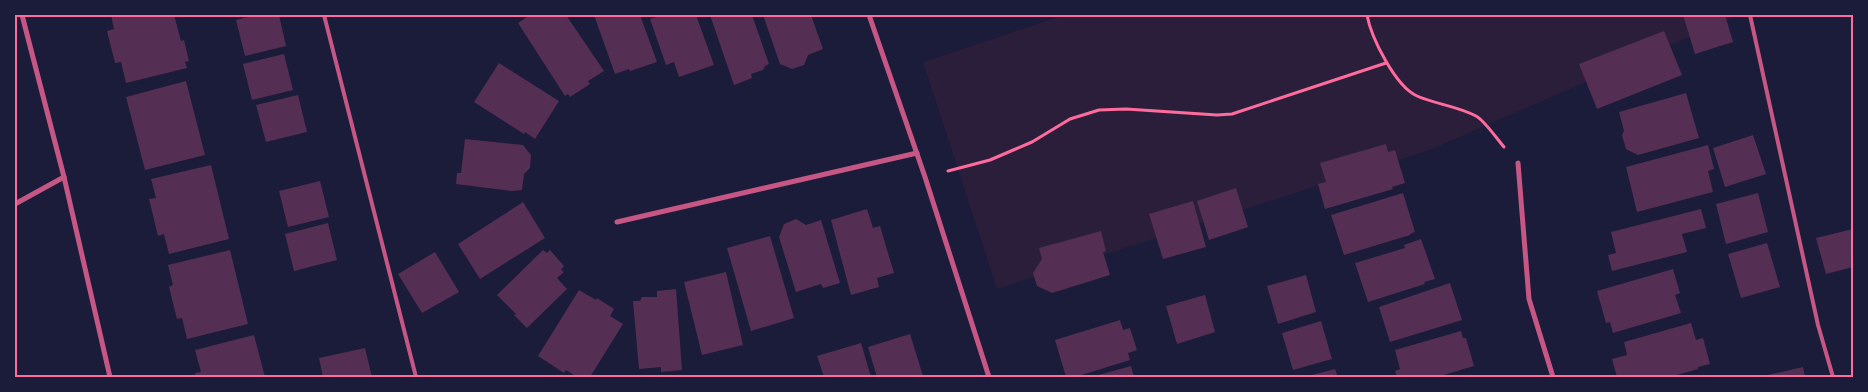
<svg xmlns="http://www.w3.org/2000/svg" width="1868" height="392" viewBox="0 0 1868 392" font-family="Barlow,sans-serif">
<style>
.green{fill:#2a1e3b}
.building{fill:#542f53}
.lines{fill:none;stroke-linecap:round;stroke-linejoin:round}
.path{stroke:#ff6b9d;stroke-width:3}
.service{stroke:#c65784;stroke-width:4}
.minor{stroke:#c65784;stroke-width:5}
.neatline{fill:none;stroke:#ff6b9d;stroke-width:2}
</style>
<rect width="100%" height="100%" fill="#1b1b3a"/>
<!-- green -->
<path class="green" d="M1064 15H1732L1733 18 1432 149 997 289 923 62Z"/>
<!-- building -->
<g class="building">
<path d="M111 15H174L181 41 184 40 189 61 185 62 187 68 126 83 121 62 115 63 107 31 114 29Z"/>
<path d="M256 15H279L286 46 245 56 236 20Z"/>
<path d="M530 15H566L604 71 588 81 590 84 570 97 568 94 565 96 518 23Z"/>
<path d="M594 15H640L657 62 630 71 629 69 615 74Z"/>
<path d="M662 15H696L714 65 679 77 674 62 666 65 650 19Z"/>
<path d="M710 15H752L769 64 765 66 763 70 751 74 752 78 734 85Z"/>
<path d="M763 15H811L823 49 808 55 804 65 792 69 780 64Z"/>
<path d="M1683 15H1725L1733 42 1695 54Z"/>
<path d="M1664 31 1682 75 1597 109 1579 64Z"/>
<path d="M284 54 293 90 252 100 243 64Z"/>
<path d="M499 63 559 101 535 139 525 132 524 134 474 102Z"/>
<path d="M186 81 205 155 145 170 126 97Z"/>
<path d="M1686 93 1699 138 1638 155 1626 149 1622 135 1624 131 1619 112Z"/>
<path d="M298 95 307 132 266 142 256 105Z"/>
<path d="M1753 135 1766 174 1725 187 1713 148Z"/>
<path d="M465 139 523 145 531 155 530 168 524 174 522 190 513 191 456 184 457 173H461Z"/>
<path d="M1386 144 1388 152 1395 150 1405 183 1392 187 1393 189 1325 209 1318 184 1326 182 1320 163Z"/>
<path d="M1708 145 1714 169 1708 171 1713 192 1637 212 1626 167Z"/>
<path d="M211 165 229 239 169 254 164 234 158 236 149 199 156 198 151 179Z"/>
<path d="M320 181 329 217 288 227 279 191Z"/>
<path d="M1236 188 1248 227 1209 240 1197 201Z"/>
<path d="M1403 193 1415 232 1410 234V235L1344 255 1331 215Z"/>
<path d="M1758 193 1768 232 1726 244 1716 204Z"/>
<path d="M1193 201 1206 247 1163 259 1149 214Z"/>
<path d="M523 202 545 238 480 279 458 244Z"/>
<path d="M867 209 873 228 880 226 894 273 877 278 879 287 851 295 831 220Z"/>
<path d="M1701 209 1706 228 1682 234 1687 252 1612 271 1608 255 1616 253 1611 232Z"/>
<path d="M796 219 806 225 821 220 840 283 823 288 821 284 796 292 779 237 784 224Z"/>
<path d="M328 223 337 260 294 271 285 234Z"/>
<path d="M1853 229V267L1826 274 1816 238Z"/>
<path d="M1101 231 1106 251 1103 252 1110 275 1052 293 1037 286 1033 273 1042 259 1039 248Z"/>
<path d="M770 236 794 318 751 331 727 248Z"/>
<path d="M1421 239 1435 279 1424 282 1425 284 1368 302 1355 263 1405 248 1404 245Z"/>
<path d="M1767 243 1780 287 1741 298 1728 254Z"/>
<path d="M230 250 248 324 187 339 182 318 177 319 169 287 173 285 168 265Z"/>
<path d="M543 250 547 253 550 250 564 266 561 270 564 272 557 278 567 289 527 328 514 315 516 314 497 295Z"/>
<path d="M435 252 459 292 422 313 398 274Z"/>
<path d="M1673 269 1680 293 1675 295 1681 313 1613 333 1610 322 1606 323 1597 291Z"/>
<path d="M726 272 743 345 702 355 684 282Z"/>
<path d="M1306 275 1316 312 1278 324 1267 286Z"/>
<path d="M1450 283 1462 320 1390 342 1379 307Z"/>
<path d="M676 289 682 370 661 372V367L639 369 633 301H640L642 297H657V291Z"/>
<path d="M579 290 596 300 597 298 614 309 610 316 623 324 590 377H577L566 370 564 373 538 356Z"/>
<path d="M1205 295 1215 332 1177 344 1166 306Z"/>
<path d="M1120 320 1123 330 1130 328 1137 350 1128 353 1130 360 1075 377H1066L1055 340Z"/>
<path d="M1321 321 1332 359 1293 370 1282 333Z"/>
<path d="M1691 323 1696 340 1703 338 1710 364 1698 367V369L1670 377H1617L1612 359 1627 355 1624 342Z"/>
<path d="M1461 331 1463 338H1466L1474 366 1437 377H1397L1395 371 1400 369 1395 350Z"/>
<path d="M910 334 923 376 877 377 868 347Z"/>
<path d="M254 335 265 377H196L195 373 201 372 195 350Z"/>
<path d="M861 343 871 377H824L817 356Z"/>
<path d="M365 348 372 377H323L319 358Z"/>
<path d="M1131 366 1134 377H1095V376Z"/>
<path d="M1803 367 1805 377H1763V376Z"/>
<path d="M1335 369 1338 377H1308V376Z"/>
</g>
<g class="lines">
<!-- path -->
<g class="path">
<path d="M1367 15C1371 37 1395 86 1417 96 1435 104 1457 106 1476 116 1484 120 1497 139 1504 147"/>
<path d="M948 171 990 160 1032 142 1070 119 1099 110 1126 109 1217 115 1232 114 1386 63"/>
</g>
<!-- service -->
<g class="service">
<path d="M324 15 416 377"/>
<path d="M1750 15 1818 325 1833 377"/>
</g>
<!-- minor -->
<g class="minor">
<path d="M22 15 64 177 110 377"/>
<path d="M869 15 925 177 989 377"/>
<path d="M1518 163 1529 299 1553 377"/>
<path d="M15 204 64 177"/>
<path d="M617 222 917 153"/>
</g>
</g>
<!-- border -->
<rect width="1868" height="392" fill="none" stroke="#1b1b3a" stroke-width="32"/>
<rect x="16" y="16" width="1836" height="360" class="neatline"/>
</svg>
